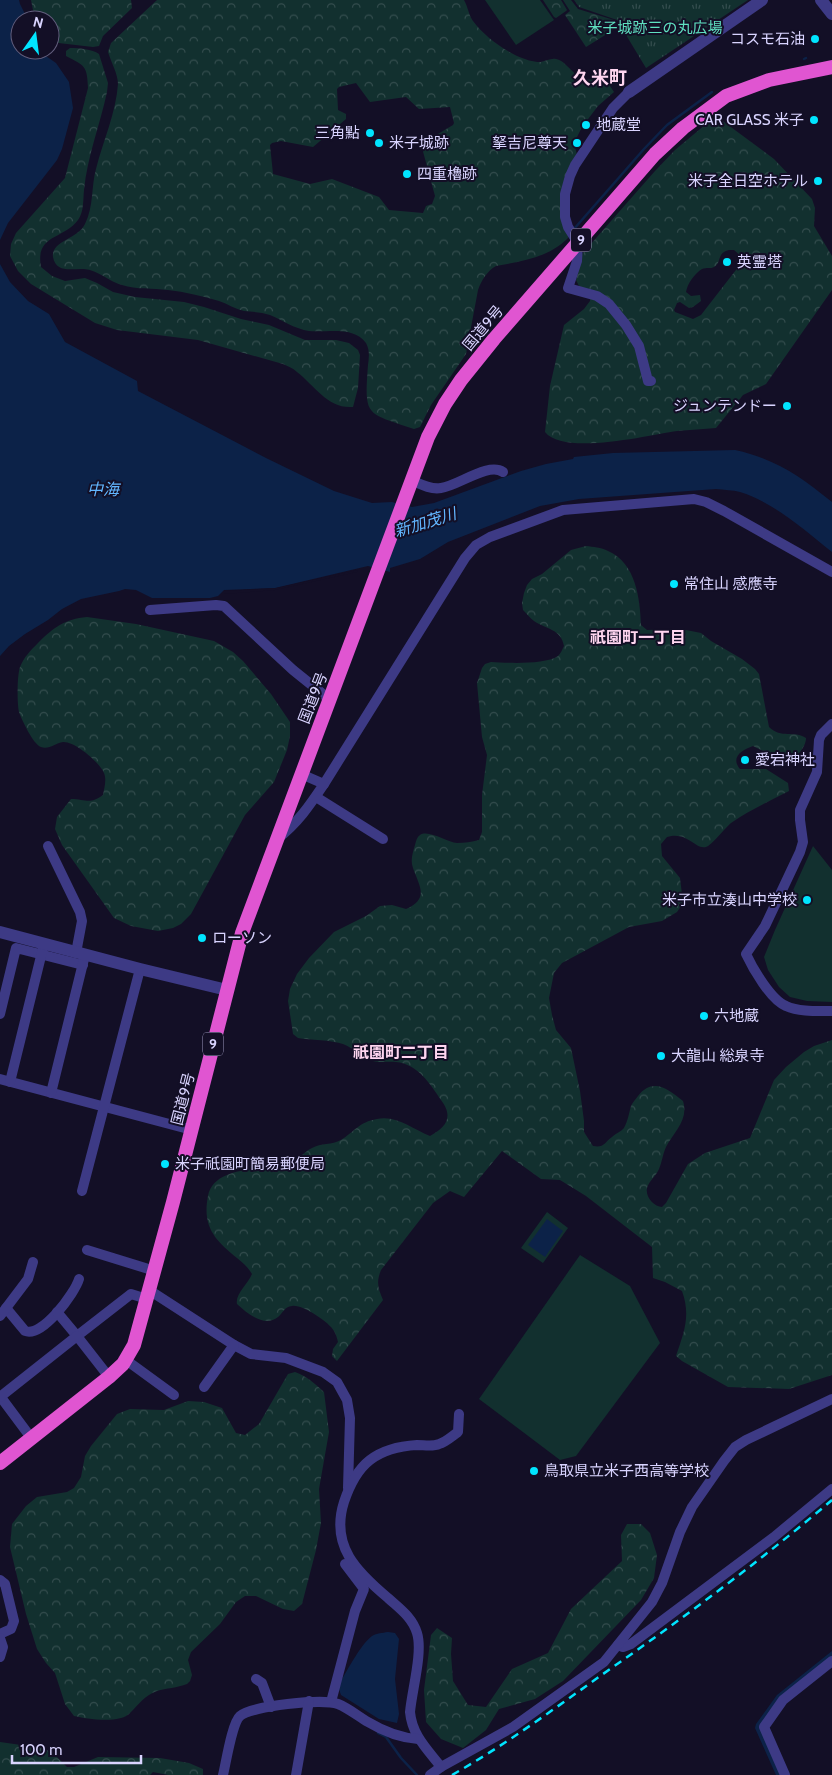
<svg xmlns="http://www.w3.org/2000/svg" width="832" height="1775" viewBox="0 0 832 1775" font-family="Cabin,'Noto Sans JP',sans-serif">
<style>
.forest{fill:url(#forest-crowns);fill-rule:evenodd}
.park{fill:url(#park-tufts)}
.pitch{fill:#12302f}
.water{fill:#0c2248}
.pier{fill:#130f26}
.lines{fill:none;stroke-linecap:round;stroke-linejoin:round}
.stream{stroke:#0c2248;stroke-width:2.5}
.minor{stroke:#3d3a85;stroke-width:10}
.tertiary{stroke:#3d3a85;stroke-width:12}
.trunk{stroke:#e055d1;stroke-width:14}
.rail{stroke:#00e5ff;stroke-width:2.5;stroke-dasharray:8 6;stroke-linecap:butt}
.poi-dot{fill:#00e5ff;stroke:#130f26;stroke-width:2}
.labels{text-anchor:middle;stroke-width:4;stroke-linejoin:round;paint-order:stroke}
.shield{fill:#130f26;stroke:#9e99be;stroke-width:1}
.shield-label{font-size:14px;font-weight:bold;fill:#d9d4ff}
.park-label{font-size:15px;fill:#5fe0c0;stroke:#130f26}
.poi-label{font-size:15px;fill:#d9d4ff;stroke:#130f26;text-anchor:start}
.street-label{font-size:15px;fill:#d9d4ff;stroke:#130f26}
.water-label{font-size:16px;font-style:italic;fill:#62b6ff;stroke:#130f26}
.neighbourhood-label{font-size:16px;font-weight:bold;fill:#ffd6f0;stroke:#130f26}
.quarter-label{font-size:18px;font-weight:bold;fill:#ffd6f0;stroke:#130f26}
</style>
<defs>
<pattern id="forest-crowns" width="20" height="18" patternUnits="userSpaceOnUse" patternTransform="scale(1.25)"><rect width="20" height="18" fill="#12302f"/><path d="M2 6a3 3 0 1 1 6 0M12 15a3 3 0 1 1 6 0" fill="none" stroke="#344d4e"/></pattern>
<pattern id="park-tufts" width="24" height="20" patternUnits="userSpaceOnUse" patternTransform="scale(1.25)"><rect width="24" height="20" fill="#12302f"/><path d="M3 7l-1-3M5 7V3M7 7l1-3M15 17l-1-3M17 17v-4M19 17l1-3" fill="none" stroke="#344d4e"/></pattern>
</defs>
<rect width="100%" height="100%" fill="#130f26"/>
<!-- forest -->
<g class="forest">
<path d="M31 0H131L132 8 103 36 99 46 93 47 50 42V20H35Z"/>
<path d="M157 0H464C468 7 469 16 473 21 486 39 518 62 541 62 546 61 551 58 556 59 567 60 577 84 592 79 596 78 598 75 602 74L614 92 598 106 582 127 574 143 577 155 568 170V238C548 258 522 261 496 266 487 271 481 281 478 290L466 354 431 405 420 427 414 429C366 412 364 418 368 365 369 358 370 350 366 343 353 325 326 333 309 331 295 329 282 320 270 315 262 312 253 312 244 311 235 309 228 304 219 301 203 296 185 292 168 290 153 288 137 290 122 285 110 282 98 270 84 269 73 268 56 274 53 257 51 241 78 239 85 224 94 206 91 187 96 169 103 141 116 113 118 84 118 74 111 62 108 52L111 43ZM356 83 370 102 406 97 419 109 450 107 454 123 453 125 421 144 435 196 432 204 426 206 423 213 389 210 379 197 332 179 310 184 273 174 270 145 272 143 281 141 313 147 346 119V114L338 110 337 89 339 87Z"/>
<path d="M543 0H561L567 10 566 11 556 18 554 17Z"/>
<path d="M563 0H571L578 9 614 20 617 22 618 27 586 47 565 15 570 11Z"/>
<path d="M70 48C79 48 92 49 99 54L108 83 107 92C100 125 87 157 84 190 83 200 84 212 78 220 63 240 35 234 41 267L52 276 65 281 85 278 97 283 113 292 135 297 184 302 204 307 241 319 269 325 305 340H336L349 343 358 350 360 355 358 388 353 407C328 409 315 386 297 372 293 368 287 366 283 364L198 340 117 330 95 323 31 284 18 271 10 256 11 244 16 233 65 178 88 88C87 65 85 66 66 56V51Z"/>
<path d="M712 119H720L774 159 812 199 815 208 814 226 832 256V290L766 384 743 395 716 428C703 429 690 430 677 431 649 435 564 456 545 432L550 386 564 325 584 309 590 301V298L579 286 576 280 582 254 655 171 675 150ZM729 250H734L741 256 739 266 701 315 693 319 675 312 674 310 677 303 680 302 689 308 693 307 701 301 700 295 691 296 686 292C687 284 695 273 702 269 706 267 711 269 714 267 722 263 716 253 729 250Z"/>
<path d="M586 546C593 547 601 547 608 551 636 563 640 599 641 625L647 630 681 629 701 633 711 641 742 659 755 669 759 674 769 727C781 739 794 730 806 738 806 749 793 760 785 765L782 766 769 754 753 746C742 750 730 757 740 769H766L788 783 789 791C770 801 749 810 731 823 725 828 711 846 706 847 695 850 688 831 667 837L661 844 662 856 680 878 683 903 677 912 662 921 629 927 562 963 554 973 549 998 552 1015 556 1030 571 1048 580 1091 584 1121V1132L593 1146C604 1148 604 1143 612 1137 616 1133 621 1132 624 1128 628 1121 629 1113 631 1106 633 1102 635 1100 638 1096 653 1077 668 1089 683 1101 689 1120 674 1132 666 1147 663 1153 662 1162 659 1169 656 1176 649 1181 647 1188 645 1197 654 1207 662 1207L666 1203 688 1164 705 1153 750 1138 774 1080 786 1067 804 1052 814 1046 832 1040V1375L789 1389 728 1387 682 1361 676 1356C684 1332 691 1316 682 1291L665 1282 653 1278 652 1247 586 1196 560 1180 541 1179 502 1151 464 1197 450 1191 433 1203 381 1270C376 1282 378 1288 383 1300L337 1361 332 1356 333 1349 338 1342C337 1338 336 1334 334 1331 329 1322 302 1304 292 1306 284 1307 283 1313 278 1317 264 1328 247 1313 237 1304 235 1294 248 1284 252 1274 248 1267 243 1263 237 1258 215 1240 202 1227 208 1196 213 1171 248 1169 269 1168 275 1168 283 1169 288 1166 297 1162 303 1152 312 1148 321 1143 332 1145 341 1140 354 1132 359 1122 377 1119 397 1115 412 1129 430 1136 446 1127 454 1117 441 1100 430 1084 418 1064 396 1062 388 1061 381 1063 373 1061 362 1058 354 1048 343 1044 332 1040 310 1040 298 1038L293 1034 292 1027 288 1001 290 989 297 974 309 958 334 932 366 916 380 906 392 905 406 909C430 898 419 886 413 868 410 860 413 852 415 845 416 841 417 837 420 835 428 829 447 842 457 843 465 843 472 842 479 840L482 832V795L487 755 482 737 477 683 482 668 485 664 491 662C507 663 545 665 558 656 561 653 562 650 564 646 561 629 546 629 534 621 530 618 526 613 523 610L522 603 524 593 527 585 532 579 542 574 571 550Z"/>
<path d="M87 617 136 624 214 641 233 652 243 661 271 694 290 722V736L287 750 274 782 245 815 191 914 181 924 173 928 158 931 131 926 114 918 62 845 55 829 57 817 71 799C85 799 90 805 103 795 104 789 107 780 104 773 100 763 75 741 63 742 55 743 49 750 41 747 33 744 22 720 19 712 17 703 17 676 20 667 24 657 31 650 38 643 54 627 65 619 87 617Z"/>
<path d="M295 1372C307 1376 315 1384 324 1392L329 1432 319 1489 321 1523 316 1550 302 1604 294 1611 283 1609 256 1596H245L236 1602 220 1624 191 1652 188 1660 192 1675 190 1681 187 1684C177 1688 166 1688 157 1691 144 1696 139 1704 130 1713 120 1724 87 1719 74 1716L65 1704 55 1673 46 1663 37 1649 26 1614 10 1547 12 1524 26 1506 37 1497 67 1492 74 1488 81 1477 85 1456 91 1446 117 1414 130 1409 164 1410 188 1401 204 1402 222 1408 236 1433 245 1435 259 1424 288 1374Z"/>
<path d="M627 1524H641L650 1533 657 1555 654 1578 641 1600 563 1681 535 1699 499 1709 486 1730 463 1748 441 1739 426 1722 424 1690 431 1635 437 1628 452 1638 451 1654 453 1681 468 1705 486 1707 512 1669 548 1653 571 1609 622 1561 621 1535Z"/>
<path d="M0 1742 42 1748 53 1753 67 1767H74L98 1757 160 1758 189 1763 203 1769V1775H168L153 1772 150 1775H0Z"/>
</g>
<!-- park -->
<path class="park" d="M574 0H748L646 68 617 20 579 7Z"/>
<!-- pitch -->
<g class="pitch">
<path d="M485 0H540L554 20 516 45Z"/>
<path d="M813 846 832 870V1002L807 1001 790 997 779 987 768 970 764 957 775 930Z"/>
<path d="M547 1212 568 1228 543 1263 521 1248Z"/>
<path d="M580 1255 630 1286 660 1343 576 1456 560 1460 479 1399Z"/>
</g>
<!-- water -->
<g class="water">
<path d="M0 0H19L20 4 27 18V20H20V50H37L56 63 69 82 73 108 62 149 57 160 8 223 0 240Z"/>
<path d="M0 264 10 282 28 301 49 314 65 342 137 381 138 391 266 458 334 491 372 503 392 502 412 507 434 503 521 471 546 464 573 459 574 457 613 453 735 450C776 459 800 476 832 502V552C804 530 775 503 740 492 733 490 724 490 716 489L579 499 540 506 448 542 420 559 390 568V572L368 566 275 588 224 590 218 596 210 598H152L136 590 125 589 119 591 81 599 62 609 48 620 25 634 9 646 0 656Z"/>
<path d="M547 1219 563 1231 545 1257 528 1245Z"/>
<path d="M388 1632 395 1633 399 1639 395 1679 399 1714 397 1723 379 1719 341 1695 338 1686C346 1673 360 1645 372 1636 377 1633 382 1633 388 1632Z"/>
<path d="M832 1651V1657L760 1727 781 1775H776L755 1728 756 1724 777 1695Z"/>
</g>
<!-- pier -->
<path class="pier" d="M358 570 357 572 275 590 224 594V591L276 588Z"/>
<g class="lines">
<!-- stream -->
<g class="stream">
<path d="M804 59 806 58"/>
<path d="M574 229 644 149 667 125 712 92"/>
<path d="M378 1733 386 1737 401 1758 417 1775"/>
</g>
<!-- minor -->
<g class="minor">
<path d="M629 92 613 108 575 165 570 176 565 194V217L568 227 578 243 577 261 568 288 597 296 609 304 626 325 639 346 648 381H651"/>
<path d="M411 480C420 484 431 490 441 488 458 486 488 462 503 472"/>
<path d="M150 610 216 605 224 606 293 670 329 699"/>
<path d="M832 724 821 735 819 740 817 772 800 810V820L803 842 800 852 765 926 746 954C753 969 771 1000 786 1006 799 1012 817 1011 832 1011"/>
<path d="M324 784 465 558 476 545 490 537 563 510 694 499 706 502 724 511 832 572"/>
<path d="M316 797 383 839"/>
<path d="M277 839C297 824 310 805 324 784L301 774"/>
<path d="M48 846 80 912 82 921 76 953"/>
<path d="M0 1014 16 948 83 965"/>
<path d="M0 1079 192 1130"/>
<path d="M10 1082 44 944"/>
<path d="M51 1093 85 955"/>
<path d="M82 1191 140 969"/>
<path d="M87 1250 155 1271"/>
<path d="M149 1290 234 1345 251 1354 286 1358 323 1372 337 1382 347 1400 350 1418 348 1488"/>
<path d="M6 1308 25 1331C42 1338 75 1293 79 1279"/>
<path d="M57 1312 77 1336 131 1294 147 1299"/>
<path d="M0 1316 28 1279 33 1262"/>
<path d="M126 1360 174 1395"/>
<path d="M204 1387 234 1345"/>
<path d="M0 1396 32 1439"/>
<path d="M0 1397 77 1336 109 1377"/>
<path d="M0 1580 5 1584 14 1621 11 1629 0 1634"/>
<path d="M0 1638 3 1647 0 1657"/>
<path d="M618 1645 623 1647 631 1644 774 1537 832 1489"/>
<path d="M256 1679 262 1683 271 1707"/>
<path d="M331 1702 355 1611 364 1589 345 1564"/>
<path d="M441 1767C427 1749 412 1735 410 1712 412 1690 423 1652 417 1633 412 1617 400 1609 388 1598 357 1572 330 1546 344 1502 349 1487 357 1470 370 1460 383 1450 400 1446 417 1445 424 1445 433 1447 439 1444 446 1442 452 1436 458 1432L459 1414"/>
<path d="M223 1775C226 1763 232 1723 240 1716 251 1706 323 1698 338 1704 348 1708 358 1716 368 1722 383 1731 401 1738 418 1739"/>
<path d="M296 1775 309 1701"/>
<path d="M430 1775 441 1767 513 1727 604 1662 652 1602 662 1583 680 1532 692 1507 724 1461 735 1447 746 1440 832 1399"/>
<path d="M785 1775 764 1727 783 1700 832 1661"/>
</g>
<!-- tertiary -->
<g class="tertiary">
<path d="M821 0 832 14"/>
<path d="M629 92 762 0"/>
<path d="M0 932 140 969 227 990"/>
</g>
<!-- trunk -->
<path class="trunk" d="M0 1463 109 1377 123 1364 134 1345 173 1202 242 933 428 437 445 404 461 380 494 339 655 154 683 128 726 96 769 80 832 67"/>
<!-- rail -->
<path class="rail" d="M452 1775C505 1745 554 1709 603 1674 682 1619 759 1562 832 1500"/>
</g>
<!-- markers -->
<g class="poi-dot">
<circle cx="815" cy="39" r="5"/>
<circle cx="814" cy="120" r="5"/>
<circle cx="586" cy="125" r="5"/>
<circle cx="370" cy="133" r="5"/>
<circle cx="379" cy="143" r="5"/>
<circle cx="577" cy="143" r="5"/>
<circle cx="407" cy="174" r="5"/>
<circle cx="818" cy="181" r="5"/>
<circle cx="727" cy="262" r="5"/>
<circle cx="787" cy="406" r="5"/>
<circle cx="674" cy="584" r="5"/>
<circle cx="745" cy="760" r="5"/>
<circle cx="807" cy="900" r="5"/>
<circle cx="202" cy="938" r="5"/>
<circle cx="704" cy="1016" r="5"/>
<circle cx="661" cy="1056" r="5"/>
<circle cx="165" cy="1164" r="5"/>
<circle cx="534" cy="1471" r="5"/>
</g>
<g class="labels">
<!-- shield labels -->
<g class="shield">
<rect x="571" y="228.5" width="20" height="23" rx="4"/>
<rect x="203" y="1032.5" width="20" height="23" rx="4"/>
</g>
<g class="shield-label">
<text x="581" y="245">9</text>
<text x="213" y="1049">9</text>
</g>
<!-- park labels -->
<g class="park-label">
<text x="655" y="33">米子城跡三の丸広場</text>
</g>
<!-- poi labels -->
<g class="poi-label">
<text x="805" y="44" text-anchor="end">コスモ石油</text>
<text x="804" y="125" text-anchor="end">CAR GLASS 米子</text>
<text x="596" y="130">地蔵堂</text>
<text x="360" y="138" text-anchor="end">三角點</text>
<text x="389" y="148">米子城跡</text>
<text x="567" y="148" text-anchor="end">拏吉尼尊天</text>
<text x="417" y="179">四重櫓跡</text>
<text x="808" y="186" text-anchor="end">米子全日空ホテル</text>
<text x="737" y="267">英霊塔</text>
<text x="777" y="411" text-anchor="end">ジュンテンドー</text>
<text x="684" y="589">常住山 感應寺</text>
<text x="755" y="765">愛宕神社</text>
<text x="797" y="905" text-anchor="end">米子市立湊山中学校</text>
<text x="212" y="943">ローソン</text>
<text x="714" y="1021">六地蔵</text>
<text x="671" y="1061">大龍山 総泉寺</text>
<text x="175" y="1169">米子祇園町簡易郵便局</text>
<text x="544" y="1476">鳥取県立米子西高等学校</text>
</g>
<!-- street labels -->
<g class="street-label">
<text transform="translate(483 328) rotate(-50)" y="5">国道9号</text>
<text transform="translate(313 698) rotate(-69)" y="5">国道9号</text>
<text transform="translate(183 1099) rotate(-76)" y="5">国道9号</text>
</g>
<!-- water labels -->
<g class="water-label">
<text x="103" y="495">中海</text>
<text transform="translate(425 522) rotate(-17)" y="6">新加茂川</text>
</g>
<!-- neighbourhood labels -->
<g class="neighbourhood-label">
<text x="638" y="643">祇園町一丁目</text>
<text x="401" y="1058">祇園町二丁目</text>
</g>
<!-- quarter labels -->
<g class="quarter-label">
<text x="600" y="84">久米町</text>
</g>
</g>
<!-- north arrow -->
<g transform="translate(35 35) rotate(14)"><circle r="24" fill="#130f26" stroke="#625e7d"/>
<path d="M0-4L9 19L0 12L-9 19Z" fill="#00e5ff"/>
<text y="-8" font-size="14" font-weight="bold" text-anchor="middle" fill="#d9d4ff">N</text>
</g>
<!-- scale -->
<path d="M12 1755v8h129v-8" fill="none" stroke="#d9d4ff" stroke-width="2.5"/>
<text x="20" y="1755" font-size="15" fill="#d9d4ff" stroke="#130f26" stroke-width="4" paint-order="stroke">100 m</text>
</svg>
